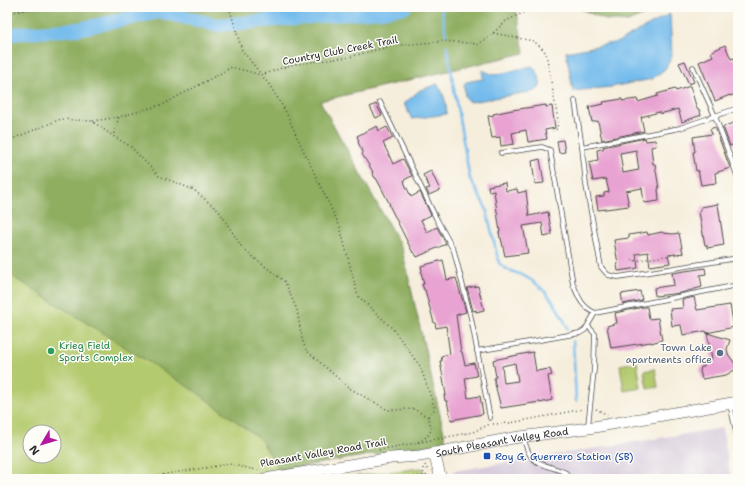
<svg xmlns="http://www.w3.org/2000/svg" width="745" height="486" viewBox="0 0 745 486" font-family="'Shantell Sans',sans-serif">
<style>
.industrial{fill:#ccbed4}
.green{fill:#b4ca6e;stroke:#707a4c;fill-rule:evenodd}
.forest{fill:#8fae61;stroke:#5d6c46}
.water{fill:#75bcec;stroke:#50748c}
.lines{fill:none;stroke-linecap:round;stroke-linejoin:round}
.stream{stroke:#75bcec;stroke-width:2.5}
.river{stroke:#75bcec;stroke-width:14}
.building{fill:#e8a3d2;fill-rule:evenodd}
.lane-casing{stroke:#494846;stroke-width:5.5}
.secondary-casing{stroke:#494846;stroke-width:12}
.path{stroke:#494846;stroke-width:1.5;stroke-dasharray:1 3;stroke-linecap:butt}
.lane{stroke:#fff;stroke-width:4}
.secondary{stroke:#fff;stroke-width:11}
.leisure-dot{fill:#2e9e5b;stroke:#fdfcf7;stroke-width:1.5}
.service-dot{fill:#5c6f8a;stroke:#fdfcf7;stroke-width:1.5}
.transit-dot{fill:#1a4fb4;stroke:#fdfcf7;stroke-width:1.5}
.labels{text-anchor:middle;stroke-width:3;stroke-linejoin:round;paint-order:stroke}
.street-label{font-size:10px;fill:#2b2b2b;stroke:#fdfcf7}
.leisure-label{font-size:10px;fill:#27864d;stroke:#fdfcf7;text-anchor:start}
.service-label{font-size:10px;fill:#4e5e75;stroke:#fdfcf7;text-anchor:end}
.transit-label{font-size:10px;fill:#164399;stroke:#fdfcf7;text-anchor:start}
</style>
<rect width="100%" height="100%" fill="#fdfcf7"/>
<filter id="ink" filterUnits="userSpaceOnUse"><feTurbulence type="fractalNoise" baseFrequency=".025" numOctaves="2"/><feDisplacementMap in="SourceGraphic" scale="8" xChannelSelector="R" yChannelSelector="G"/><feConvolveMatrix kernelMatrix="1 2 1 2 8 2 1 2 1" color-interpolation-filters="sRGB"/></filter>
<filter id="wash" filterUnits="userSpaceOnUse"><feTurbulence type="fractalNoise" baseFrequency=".012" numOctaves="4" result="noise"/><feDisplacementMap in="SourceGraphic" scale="16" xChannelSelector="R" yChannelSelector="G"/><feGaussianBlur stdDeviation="0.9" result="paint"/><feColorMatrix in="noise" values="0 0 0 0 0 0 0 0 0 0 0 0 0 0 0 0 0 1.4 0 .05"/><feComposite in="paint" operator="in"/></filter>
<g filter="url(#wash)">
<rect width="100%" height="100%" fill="#f6eedc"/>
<!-- industrial -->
<path class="industrial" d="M722 428 731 479H455L453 471Z"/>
<!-- green -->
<g class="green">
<path d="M7 7H516L524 53 320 101 402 249 446 442 280 470 217 479H7ZM30 432H54V456H30Z"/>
<path d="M637 362 641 388 624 391 620 365Z"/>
<path d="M655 369 658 387 647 389 644 371Z"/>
<path d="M422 468 430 479H330H332Z"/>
</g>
<!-- forest -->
<g class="forest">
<path d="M7 7H516L524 53 320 101 402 249 446 442 280 470 260 439 198 393 7 273Z"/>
<path d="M576 7H663L628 22 606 20Z"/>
</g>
<!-- water -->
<g class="water">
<path d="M670 14 672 57 665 69 652 79 611 87 573 91 566 52 618 42Z"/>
<path d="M532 66C539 72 540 78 540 87L535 91 471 102 468 101 465 96 464 85 466 82 483 79 482 70 494 75Z"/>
<path d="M438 84C443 93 448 105 446 114L412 119 404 104 420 90Z"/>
</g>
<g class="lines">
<!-- stream -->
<g class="stream">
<path d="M441 7 446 35"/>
<path d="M447 46 457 107 470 179 486 208 499 263C507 272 514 271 524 276 546 287 558 307 568 329"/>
<path d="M573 341 576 401"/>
</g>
<!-- river -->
<path class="river" d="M7 36 11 34 78 29 160 12 218 25 380 11 405 7"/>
</g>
<g id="blocks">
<!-- building -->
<g class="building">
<path d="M725 45 731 59 734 58 738 68V93L730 96V95L715 101 699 62 713 56 711 52Z"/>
<path d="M685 61 694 82 689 84 679 63Z"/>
<path d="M690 86 697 109H699L701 115 682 122 678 109 660 114 659 112 641 117 644 131 602 140 598 121 592 122 589 107 604 104 603 102 622 99V101L637 99 638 102 658 96 657 94 675 89 676 91Z"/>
<path d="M376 104 382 115 376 118 370 107Z"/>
<path d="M546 105V107L552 106 555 128 545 130 547 139 528 142 526 130 512 133 514 144 501 146 500 137 492 138 488 116 494 115 493 114 512 110Z"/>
<path d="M738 121V142L730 146 723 127Z"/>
<path d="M377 126 379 131 387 127 393 138 383 143 388 153 393 164 403 159 412 176 404 180 405 184 411 197 420 192 431 215 421 220 427 232 437 227 446 244 417 257 414 252 413 253 389 205H390L382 189 376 178H375L372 173 373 172 362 154 363 153 358 142 359 141 357 136Z"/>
<path d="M715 127 730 168 715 173 716 183 701 185 698 170 696 171 693 152H695L693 137 712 134 710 129Z"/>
<path d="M645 138 646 141 655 140 656 146 651 147 653 164H655L659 189H658L659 201 644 203 642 188 626 191 629 206 598 210 596 197 604 196V193L609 192 606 179 593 181 589 162 598 160 597 150 603 149V147ZM636 150 639 170 623 173 620 153Z"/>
<path d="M563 140 565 152 559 153 557 141Z"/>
<path d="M540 159 544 183 535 184 532 161Z"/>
<path d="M431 171 440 190 429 195 426 189 430 188 423 175Z"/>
<path d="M505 183 506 191 517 189 518 193 526 191 529 216 548 212 552 235 544 237 542 223 523 226 528 253 505 256 501 238H500L499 232H500L494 191 489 192 488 186Z"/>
<path d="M718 204 724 245 707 248V245H705L699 212 701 211V207Z"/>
<path d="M647 232 648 235 662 232 663 233 673 234 679 233 683 253 668 255 670 263 650 266 648 252 636 254 638 268 618 271 617 265 618 264 614 240 629 238V235Z"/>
<path d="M443 260 447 280 456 278 466 312 456 315 461 352H462L465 365 474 363 477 376 465 378 468 398 480 396 483 414 451 420 447 401H445L444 395H446L440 361H442L441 356 450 354 446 326 436 328 435 323H434L425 290H424L422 284H424L421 272 422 271 421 266Z"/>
<path d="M705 268 706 274 700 275 702 287 681 293 655 296 654 288 674 285 672 273Z"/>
<path d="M478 286 484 310 476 312V310L473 311 467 288Z"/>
<path d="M640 291 642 300 623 304 621 294Z"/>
<path d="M694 297 697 310 730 305 734 327 707 333 706 331 683 335 681 325 672 326 670 309 683 308 682 300Z"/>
<path d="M643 307H647L649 319 658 318 662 340 651 343V342L611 348 607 326 617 323 615 313Z"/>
<path d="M707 333 730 340 727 349 728 354 738 368 726 375 702 379 700 371 701 367H704L703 360 712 359Z"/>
<path d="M533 352 536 371 550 369 552 375 548 376 552 400 540 403V402L501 408 495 384 494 378 496 377 493 360ZM515 363 518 381 504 383 502 366Z"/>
</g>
</g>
</g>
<g filter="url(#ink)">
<use href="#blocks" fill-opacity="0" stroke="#494846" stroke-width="1"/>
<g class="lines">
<defs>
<g id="lane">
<path d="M693 67 715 116 738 178"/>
<path d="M575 101 582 147 586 185 601 267 608 275 618 277 738 258"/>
<path d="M380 102 436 218 454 251 471 318 490 418"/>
<path d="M582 147 680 128 738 108"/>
<path d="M501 153 542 147 550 150 573 284C579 298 581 306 595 313L738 285"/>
<path d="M477 351 580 333 585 330 595 313"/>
<path d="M730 404 737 437H738"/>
<path d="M588 426 594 369 595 334 588 326"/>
<path d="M523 437C525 443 527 450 530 455 537 466 555 467 566 473L568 479"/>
</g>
<g id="secondary">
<path d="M434 453 441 479"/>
<path id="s1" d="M265 479 391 458 420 456 513 438 588 428 738 402"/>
</g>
</defs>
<!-- lane casing -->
<use href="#lane" class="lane-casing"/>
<!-- secondary casing -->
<use href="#secondary" class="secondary-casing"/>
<!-- path -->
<g class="path">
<path d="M229 7 242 50 270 86 286 112 297 137 340 227 358 296 393 329 420 366 435 409 428 417"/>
<path d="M7 13 41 7 55 8 58 7"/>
<path d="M493 33 533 41 540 46 546 53 558 120 557 129 553 131"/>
<path d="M93 121 119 117"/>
<path d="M7 141 61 119 92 121 113 136"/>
<path d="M632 259 633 261 686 253"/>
<path d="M596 409 608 415"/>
<path d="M493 424 510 423 584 409"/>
<path d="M418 442C432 435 433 431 428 417L414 409 388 410 349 388 306 350 302 339 297 310 285 282 243 249 219 211 194 190 159 176 130 146 113 136 119 117 164 104 232 67 261 75 291 65 349 57 392 46 445 41 478 44 489 37 506 21 535 7"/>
<path d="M379 450 473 432 490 424"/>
<path d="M425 465 429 472"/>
<path d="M423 468 424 479"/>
<path d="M135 479 229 464 261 471"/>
<path d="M354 479 424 476 430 475"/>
</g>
<!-- lane -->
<use href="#lane" class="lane"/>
<!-- secondary -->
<use href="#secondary" class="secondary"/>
</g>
</g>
<!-- markers -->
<circle class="leisure-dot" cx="51" cy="351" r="4"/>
<circle class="service-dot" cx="720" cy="353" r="4"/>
<rect class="transit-dot" x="483" y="452" width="8" height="8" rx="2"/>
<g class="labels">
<!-- street labels -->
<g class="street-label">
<text transform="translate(340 50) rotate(-11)" y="4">Country Club Creek Trail</text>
<text dy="4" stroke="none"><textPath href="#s1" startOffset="240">South Pleasant Valley Road</textPath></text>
<text transform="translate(323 452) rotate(-10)" y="4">Pleasant Valley Road Trail</text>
</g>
<!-- leisure labels -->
<g class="leisure-label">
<text x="59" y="349">Krieg Field<tspan x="59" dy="12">Sports Complex</tspan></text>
</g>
<!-- service labels -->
<g class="service-label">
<text x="712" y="351">Town Lake<tspan x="712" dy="12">apartments office</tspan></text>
</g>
<!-- transit labels -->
<g class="transit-label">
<text x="495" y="460">Roy G. Guerrero Station (SB)</text>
</g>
</g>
<!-- margin -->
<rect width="745" height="486" fill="none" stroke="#fdfcf7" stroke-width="24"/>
<!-- north arrow -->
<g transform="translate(42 444) rotate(232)"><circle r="19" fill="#fdfcf7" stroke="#a9a8a5"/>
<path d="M0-3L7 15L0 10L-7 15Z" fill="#b5179e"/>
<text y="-6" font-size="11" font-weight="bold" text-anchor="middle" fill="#2b2b2b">N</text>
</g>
</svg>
